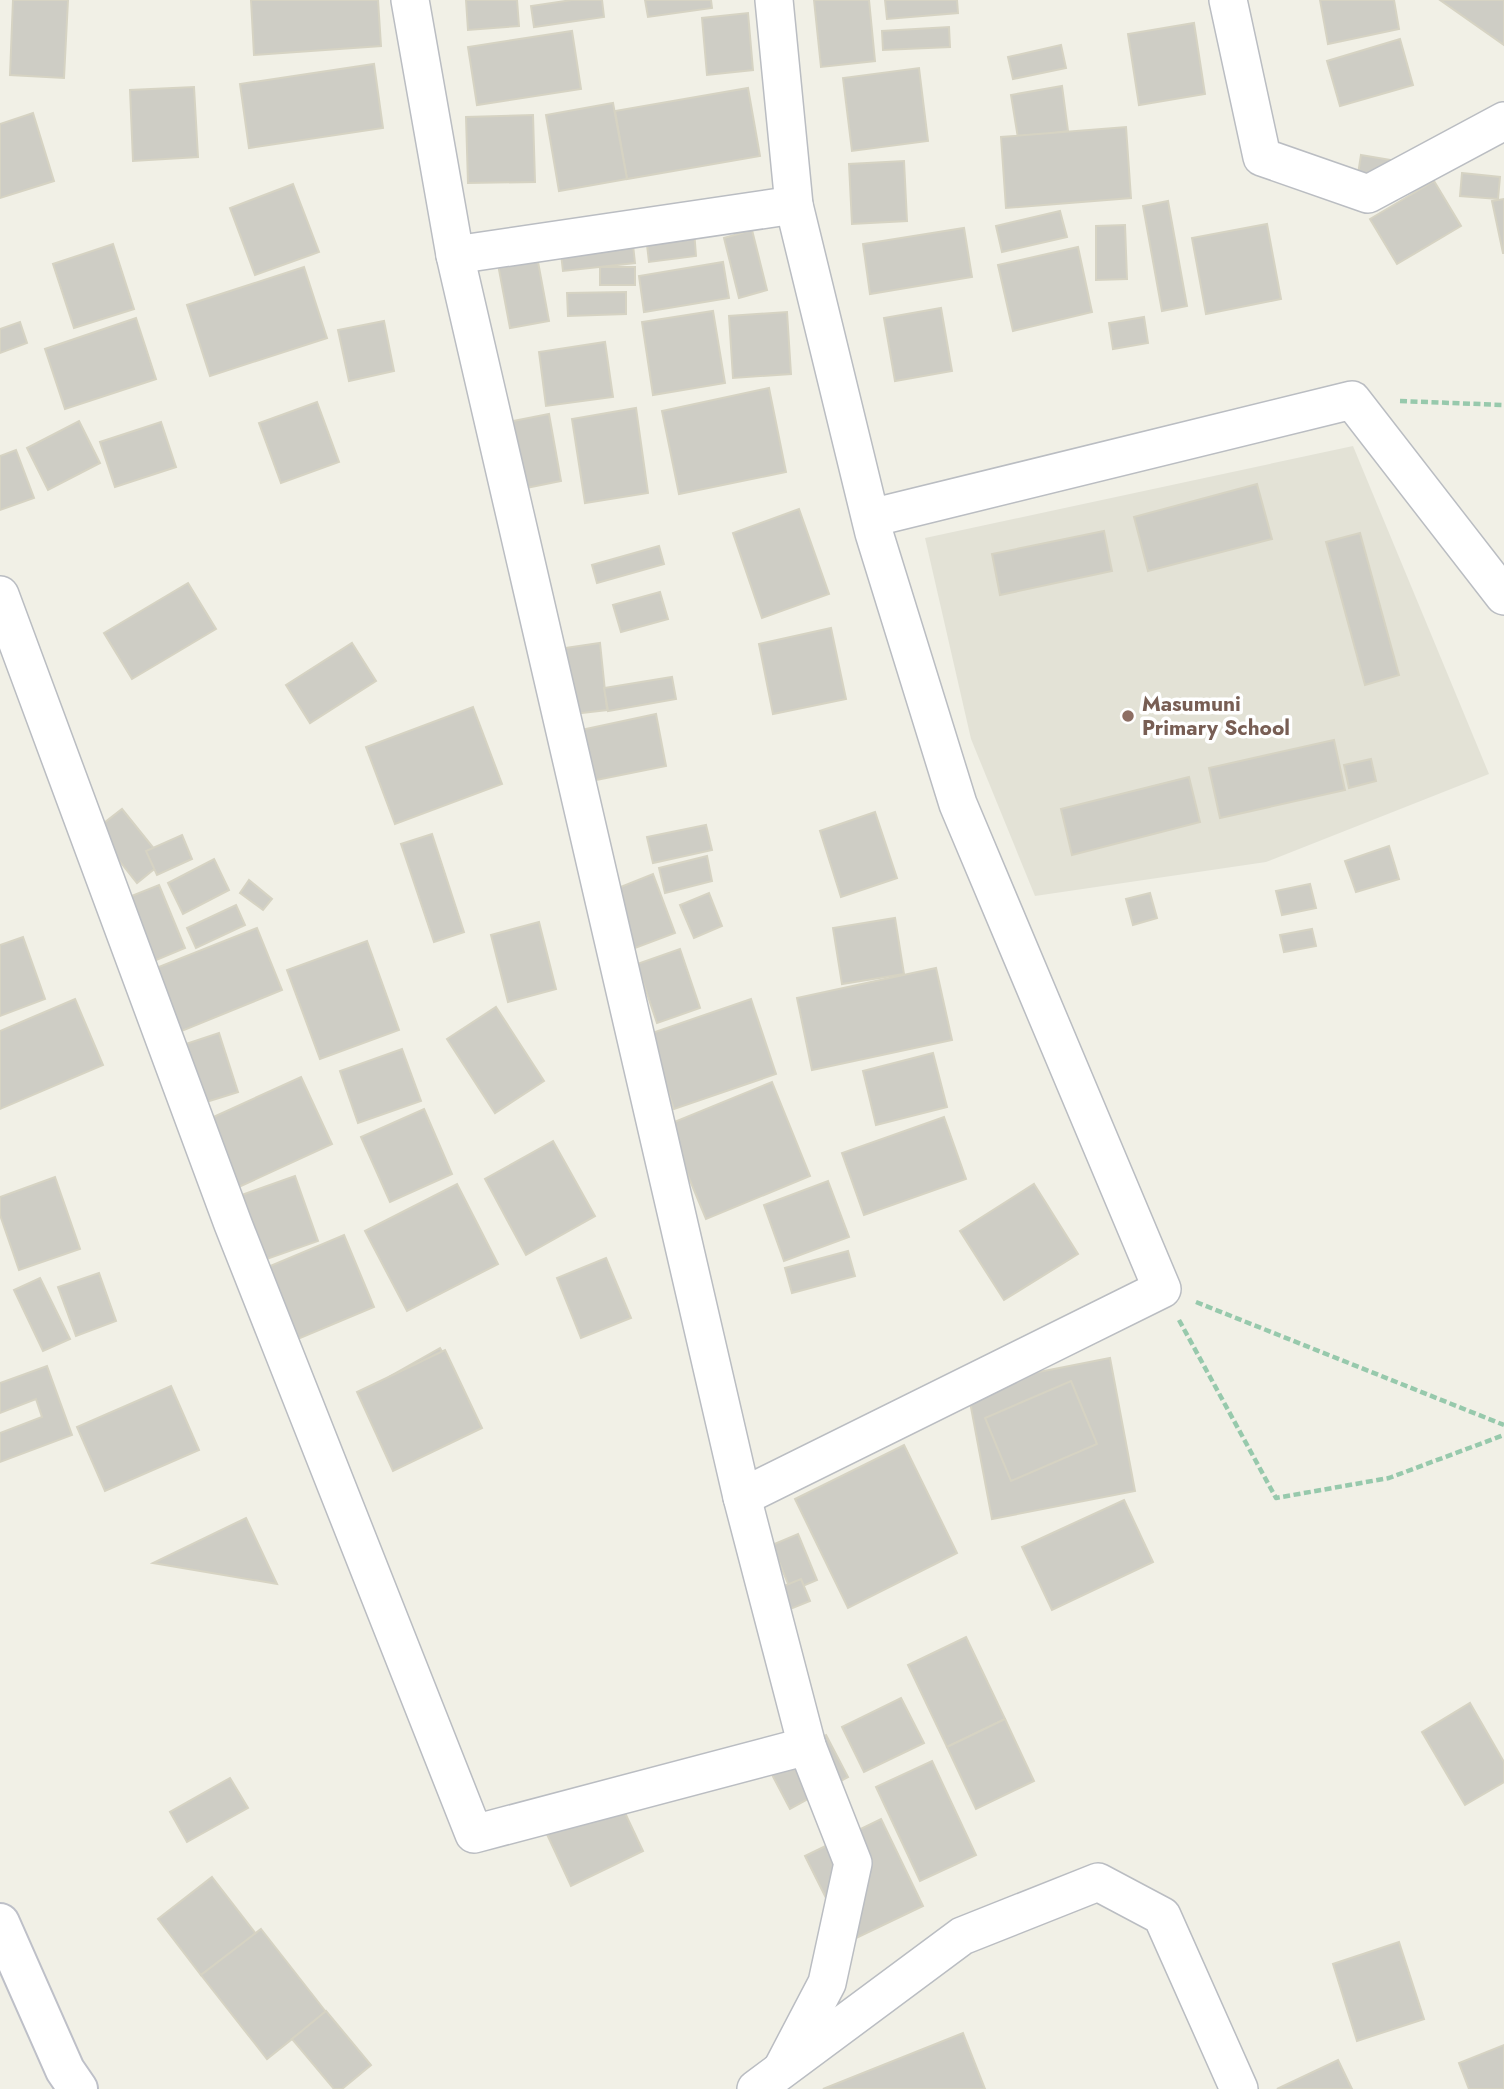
<svg xmlns="http://www.w3.org/2000/svg" width="1504" height="2089" viewBox="0 0 1504 2089" font-family="Jost,sans-serif">
<style>
.education{fill:#e3e2d6}
.building{fill:#cecdc5;stroke:#d6d3c3;stroke-width:2}
.lines{fill:none;stroke-linecap:round;stroke-linejoin:round}
.street-casing{stroke:#babdc2;stroke-width:40}
.secondary-casing{stroke:#bec0c8;stroke-width:42}
.path{stroke:#97c9ac;stroke-width:4.5;stroke-dasharray:7 3.5;stroke-linecap:butt}
.street{stroke:#fff;stroke-width:37}
.secondary{stroke:#fff;stroke-width:38}
.education-dot{fill:#8d6e63;stroke:#fff;stroke-width:2.5}
.labels{text-anchor:middle;stroke-width:7;stroke-linejoin:round;paint-order:stroke}
.education-label{font-size:21px;font-weight:bold;fill:#785e54;stroke:#fff;text-anchor:start}
</style>
<rect width="100%" height="100%" fill="#f1f0e6"/>
<!-- education -->
<path class="education" d="M1353 446 1489 774 1266 862 1035 896 971 739 925 538Z"/>
<!-- building -->
<g class="building">
<path d="M13 0H68L64 78 10 75Z"/>
<path d="M251 0H378L381 46 254 55Z"/>
<path d="M466 0H517L519 26 468 30Z"/>
<path d="M572 0H602L604 17 534 27 531 6Z"/>
<path d="M645 0H711L712 8 648 17Z"/>
<path d="M814 0H869L875 61 821 67Z"/>
<path d="M885 0H957L958 13 887 19Z"/>
<path d="M1320 0H1394L1399 29 1328 44Z"/>
<path d="M1440 0H1504V45Z"/>
<path d="M748 13 753 70 707 75 702 18Z"/>
<path d="M1194 23 1205 94 1139 105 1128 34Z"/>
<path d="M949 27 950 47 883 50 882 31Z"/>
<path d="M572 31 581 89 477 105 468 47Z"/>
<path d="M1400 39 1413 85 1340 106 1327 61Z"/>
<path d="M1061 45 1066 68 1013 79 1008 57Z"/>
<path d="M374 64 383 128 249 148 240 84Z"/>
<path d="M919 68 928 141 852 151 843 78Z"/>
<path d="M1062 86 1068 131 1018 138 1011 95Z"/>
<path d="M194 87 198 157 133 161 130 90Z"/>
<path d="M748 88 760 156 627 179 615 111Z"/>
<path d="M613 103 627 179 559 191 546 115Z"/>
<path d="M33 113 54 181 0 198V124Z"/>
<path d="M533 115 535 182 468 183 466 117Z"/>
<path d="M1126 127 1131 198 1006 208 1001 137Z"/>
<path d="M1361 155 1391 160 1388 179 1358 174Z"/>
<path d="M904 161 907 221 852 224 849 164Z"/>
<path d="M1462 173 1500 177 1498 199 1460 196Z"/>
<path d="M1434 181 1461 226 1397 264 1370 219Z"/>
<path d="M293 184 319 252 255 275 230 208Z"/>
<path d="M1504 199V253H1503L1492 201Z"/>
<path d="M1168 201 1187 306 1162 311 1143 206Z"/>
<path d="M1060 211 1067 237 1002 252 996 226Z"/>
<path d="M1267 224 1281 299 1206 314 1192 238Z"/>
<path d="M1125 225 1127 279 1096 280V226Z"/>
<path d="M964 228 972 277 870 294 863 244Z"/>
<path d="M694 230 696 256 649 262 646 236Z"/>
<path d="M752 230 767 290 739 298 724 238Z"/>
<path d="M632 236 635 263 563 271 560 245Z"/>
<path d="M113 244 134 309 74 328 53 264Z"/>
<path d="M1078 247 1092 312 1013 331 998 265Z"/>
<path d="M536 251 549 321 510 328 497 259Z"/>
<path d="M723 262 729 298 644 312 639 276Z"/>
<path d="M304 267 327 338 210 376 187 305Z"/>
<rect x="600" y="267" width="35" height="18"/>
<path d="M626 292V314L568 316 567 293Z"/>
<path d="M941 308 952 371 895 381 884 318Z"/>
<path d="M713 311 725 383 653 395 642 322Z"/>
<path d="M787 312 791 374 733 378 729 316Z"/>
<path d="M1144 317 1148 343 1113 349 1109 323Z"/>
<path d="M136 318 156 379 65 409 45 349Z"/>
<path d="M384 321 394 371 349 381 338 330Z"/>
<path d="M20 322 27 343 0 353V329Z"/>
<path d="M605 342 613 397 546 406 539 352Z"/>
<path d="M769 388 786 472 679 494 662 411Z"/>
<path d="M317 402 339 462 281 483 259 423Z"/>
<path d="M636 408 648 493 585 503 572 419Z"/>
<path d="M549 414 561 481 526 488 513 421Z"/>
<path d="M79 421 100 463 48 490 27 448Z"/>
<path d="M161 422 176 467 115 487 100 442Z"/>
<path d="M16 450 34 498 0 510V456Z"/>
<path d="M1257 484 1272 539 1148 571 1134 517Z"/>
<path d="M799 509 829 594 762 618 733 533Z"/>
<path d="M1104 531 1112 571 1000 595 992 554Z"/>
<path d="M1360 533 1399 675 1365 685 1326 542Z"/>
<path d="M659 546 664 564 597 583 592 565Z"/>
<path d="M188 583 216 629 132 679 104 633Z"/>
<path d="M660 592 668 619 621 632 613 605Z"/>
<path d="M831 628 846 699 773 714 759 644Z"/>
<path d="M352 643 376 681 310 723 286 685Z"/>
<path d="M600 643 607 710 565 715 558 649Z"/>
<path d="M672 677 676 699 608 711 604 688Z"/>
<path d="M473 707 502 784 395 824 366 747Z"/>
<path d="M656 714 666 766 591 781 581 730Z"/>
<path d="M1334 740 1345 790 1220 818 1209 768Z"/>
<path d="M1371 759 1376 781 1349 788 1344 765Z"/>
<path d="M1189 777 1200 822 1072 855 1061 809Z"/>
<path d="M122 809 164 861 137 883 95 830Z"/>
<path d="M875 812 897 878 841 897 820 831Z"/>
<path d="M706 825 712 850 653 863 647 837Z"/>
<path d="M432 834 464 932 434 942 401 844Z"/>
<path d="M182 835 192 859 157 875 146 851Z"/>
<path d="M1389 846 1399 879 1356 892 1345 861Z"/>
<path d="M707 856 712 881 665 893 659 868Z"/>
<path d="M214 859 229 890 183 914 168 883Z"/>
<path d="M653 874 675 933 635 948 613 890Z"/>
<path d="M249 880 272 899 263 910 240 893Z"/>
<path d="M1310 884 1316 908 1282 915 1276 891Z"/>
<path d="M159 885 185 948 130 971 104 907Z"/>
<path d="M709 893 722 926 694 938 680 905Z"/>
<path d="M1150 893 1157 918 1133 925 1126 899Z"/>
<path d="M236 905 245 925 196 948 187 928Z"/>
<path d="M895 918 904 974 842 984 833 928Z"/>
<path d="M539 922 556 989 508 1002 491 935Z"/>
<path d="M257 928 282 990 157 1041 131 978Z"/>
<path d="M1312 929 1316 946 1284 952 1280 935Z"/>
<path d="M23 937 45 999 0 1016V945Z"/>
<path d="M367 941 399 1030 320 1059 287 970Z"/>
<path d="M680 949 700 1008 657 1023 637 964Z"/>
<path d="M936 968 952 1040 812 1070 797 998Z"/>
<path d="M75 999 103 1065 0 1109V1031Z"/>
<path d="M751 999 776 1074 674 1109 649 1034Z"/>
<path d="M496 1007 544 1081 495 1113 447 1039Z"/>
<path d="M219 1033 238 1092 184 1109 165 1051Z"/>
<path d="M402 1049 421 1101 358 1123 340 1071Z"/>
<path d="M933 1053 947 1107 876 1125 863 1071Z"/>
<path d="M301 1077 332 1144 228 1192 198 1124Z"/>
<path d="M772 1082 810 1176 706 1219 667 1125Z"/>
<path d="M424 1109 452 1174 390 1202 361 1137Z"/>
<path d="M944 1117 966 1179 864 1215 842 1153Z"/>
<path d="M553 1141 595 1216 526 1255 485 1179Z"/>
<path d="M295 1176 318 1241 244 1267 222 1202Z"/>
<path d="M55 1177 80 1249 19 1270 0 1215V1197Z"/>
<path d="M828 1181 849 1237 784 1261 764 1205Z"/>
<path d="M457 1184 498 1264 407 1311 365 1231Z"/>
<path d="M1034 1184 1078 1254 1004 1300 960 1231Z"/>
<path d="M344 1235 374 1307 274 1349 244 1277Z"/>
<path d="M848 1251 855 1276 792 1293 785 1268Z"/>
<path d="M606 1258 631 1318 581 1338 557 1278Z"/>
<path d="M99 1273 116 1321 76 1336 58 1287Z"/>
<path d="M40 1278 70 1339 43 1351 14 1290Z"/>
<path d="M440 1348 463 1389 412 1418 389 1377Z"/>
<path d="M445 1350 482 1428 393 1471 357 1392Z"/>
<path d="M1110 1358 1135 1491 992 1519 967 1386Z"/>
<path d="M47 1366 72 1435 0 1462V1433L42 1417 36 1399 0 1413V1383Z"/>
<path d="M1071 1381 1097 1444 1011 1481 985 1418Z"/>
<path d="M171 1386 199 1450 105 1491 77 1427Z"/>
<path d="M904 1445 957 1553 848 1608 795 1499Z"/>
<path d="M1124 1500 1153 1562 1052 1610 1022 1547Z"/>
<path d="M246 1518 277 1584 153 1563Z"/>
<path d="M798 1534 817 1580 791 1591 772 1545Z"/>
<path d="M801 1579 810 1601 763 1620 754 1598Z"/>
<path d="M966 1637 1005 1719 947 1747 908 1665Z"/>
<path d="M901 1698 924 1743 864 1772 842 1727Z"/>
<path d="M1470 1703 1504 1762V1782L1465 1805 1422 1732Z"/>
<path d="M1005 1719 1034 1781 976 1809 947 1747Z"/>
<path d="M826 1735 848 1777 790 1809 768 1767Z"/>
<path d="M932 1761 976 1855 920 1881 876 1787Z"/>
<path d="M230 1778 248 1808 187 1842 170 1812Z"/>
<path d="M617 1796 643 1851 571 1886 545 1830Z"/>
<path d="M881 1819 923 1906 848 1942 805 1856Z"/>
<path d="M212 1877 256 1934 201 1975 158 1919Z"/>
<path d="M261 1929 326 2012 267 2059 201 1975Z"/>
<path d="M1399 1942 1424 2019 1357 2041 1333 1964Z"/>
<path d="M326 2011 371 2065 342 2089H334L292 2039Z"/>
<path d="M963 2033 985 2089H823Z"/>
<path d="M1504 2045V2089H1469L1459 2063Z"/>
<path d="M1338 2060 1352 2089H1277Z"/>
</g>
<g class="lines">
<defs>
<g id="street">
<path d="M410 0 455 255 742 1497 807 1746"/>
<path d="M1228 0 1262 157 1368 194 1504 121"/>
<path d="M455 255 794 205"/>
<path d="M871 518 1352 400 1504 596"/>
<path d="M0 595 233 1224 474 1834 807 1746 853 1863 827 1983 782 2069"/>
<path d="M742 1497 1162 1289 958 804 874 533 794 205 774 0"/>
<path d="M756 2089 962 1936 1098 1882 1162 1916 1239 2089"/>
</g>
<path id="secondary" d="M0 1923 65 2070 78 2089"/>
</defs>
<!-- street casing -->
<use href="#street" class="street-casing"/>
<!-- secondary casing -->
<use href="#secondary" class="secondary-casing"/>
<!-- path -->
<g class="path">
<path d="M1400 401 1504 405"/>
<path d="M1196 1302 1504 1425"/>
<path d="M1179 1320 1276 1498 1389 1478 1504 1435"/>
</g>
<!-- street -->
<use href="#street" class="street"/>
<!-- secondary -->
<use href="#secondary" class="secondary"/>
</g>
<!-- markers -->
<circle class="education-dot" cx="1128" cy="716" r="7"/>
<g class="labels">
<!-- education labels -->
<g class="education-label">
<text x="1142" y="711">Masumuni<tspan x="1142" dy="24">Primary School</tspan></text>
</g>
</g>
</svg>
